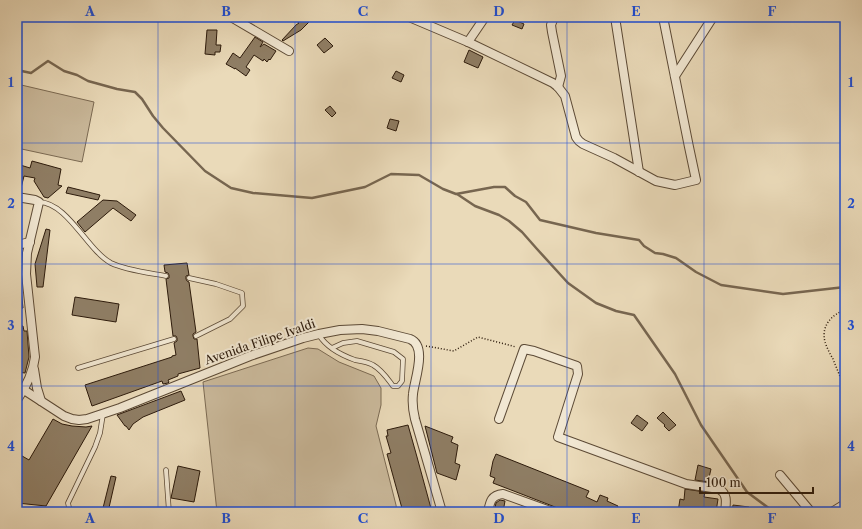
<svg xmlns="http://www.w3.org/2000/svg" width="862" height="529" viewBox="0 0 862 529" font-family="'Libre Caslon Text',serif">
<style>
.green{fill:#cab99b;stroke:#7b6a53}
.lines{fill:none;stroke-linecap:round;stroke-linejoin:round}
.stream{stroke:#776650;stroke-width:2.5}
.building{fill:#8f7e65;stroke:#2c1a0b}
.service-casing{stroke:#5c4a36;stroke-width:5.5}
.minor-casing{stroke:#5c4a36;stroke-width:10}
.path{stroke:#2c1a0b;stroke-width:1.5;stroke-dasharray:1 2;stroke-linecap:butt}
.service{stroke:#f1e7d2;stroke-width:4}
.minor{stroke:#f1e7d2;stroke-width:8}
.grid{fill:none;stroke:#1d4ed8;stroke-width:1;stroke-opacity:0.55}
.labels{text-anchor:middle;stroke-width:4;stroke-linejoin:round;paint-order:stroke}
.street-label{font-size:12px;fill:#2c1a0b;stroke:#f1e7d2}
.neatline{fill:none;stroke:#1d4ed8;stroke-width:1.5}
.grid-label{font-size:13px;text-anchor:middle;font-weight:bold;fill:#1d4ed8}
</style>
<rect width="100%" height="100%" fill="#eadab9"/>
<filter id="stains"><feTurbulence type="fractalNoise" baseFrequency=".005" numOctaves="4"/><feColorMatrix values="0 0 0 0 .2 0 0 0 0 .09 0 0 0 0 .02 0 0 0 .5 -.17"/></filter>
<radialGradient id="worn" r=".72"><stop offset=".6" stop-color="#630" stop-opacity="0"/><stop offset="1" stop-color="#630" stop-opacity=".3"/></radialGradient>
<!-- green -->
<g class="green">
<path d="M17 84 94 102 82 162 17 148Z"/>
<path d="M308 348 318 349 339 362 374 376 381 388V405L376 426 396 505 397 512H217L203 382Z"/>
</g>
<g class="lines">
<!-- stream -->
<g class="stream">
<path d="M17 70 31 73 48 61 64 71 77 75 88 81 117 89 135 92 142 99 153 116 163 128 205 171 231 188 253 193 312 198 365 187 391 174 419 175 443 189 456 194 494 187H505L515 196 526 202 540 220 596 233 639 240 644 246 655 253 663 254 676 258 696 272 721 285 783 294 845 287"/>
<path d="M457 194 475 206 499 215 509 221 522 232 537 249 568 283 596 303 616 311 634 315 675 374 701 425 747 492 774 512"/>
</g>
</g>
<!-- building -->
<g class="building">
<path d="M292 17H314L301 30 283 41 282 40 296 25 299 23Z"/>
<path d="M515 20 524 24 522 29 512 25Z"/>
<path d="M207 30H217L216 45H221L220 52H215V55L205 54Z"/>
<path d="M255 37 263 42 260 47 264 44 276 51 270 60 269 59 267 62 264 59 263 61 254 55 246 67 250 70 246 76 235 68V69L226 64 233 53 240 58Z"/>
<path d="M325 38 333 46 324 53 317 45Z"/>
<path d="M469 50 483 57 478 68 464 62Z"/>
<path d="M396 71 404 75 401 82 392 78Z"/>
<path d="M330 106 336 113 332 117 325 110Z"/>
<path d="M390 119 399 121 396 131 387 128Z"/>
<path d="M32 161 61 169 58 185 62 186 48 198 44 197 34 181 35 178 24 176 20 192H17V164L30 168Z"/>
<path d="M68 187 100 195 98 200 66 193Z"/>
<path d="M103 200 117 201 136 215 131 221 113 208 85 232 77 222Z"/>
<path d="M46 229 50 230 43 287H37L35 264Z"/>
<path d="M187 263 189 275 186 276V279L187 281 189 282 196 332 193 334V336L194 339H197L200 368 178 374V376L168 380 169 382 168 383 163 384 162 381 92 406 85 385 172 357V356L176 355 174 343 177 341V338L176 336H173L166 279 169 278V275L168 273 165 272 164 265Z"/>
<path d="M21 290 23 308 17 309V291Z"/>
<path d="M75 297 119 304 116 322 72 315Z"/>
<path d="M17 326H23L24 331H27L29 357 25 373 17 372Z"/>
<path d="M181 391 185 400 143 417 133 424 129 430 126 426H125L117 415Z"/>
<path d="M663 412 676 425 669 431 664 426 665 425 657 418Z"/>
<path d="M637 415 648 423 642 431 631 423Z"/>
<path d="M53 419 62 424 72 426 86 427 92 426 46 506 17 503V453L29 460Z"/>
<path d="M408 425 417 457 432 512H403L387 454 391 453 386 436H388L387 430Z"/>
<path d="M425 426 453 437 451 442 458 445 455 463 460 465 456 480 437 473Z"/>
<path d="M496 454 589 491 586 497 597 502 600 495 608 498 607 501 618 506 615 512H565L555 507 493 483 495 478 490 476 493 461Z"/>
<path d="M698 465 711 469 708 482 695 480Z"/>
<path d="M178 466 200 471 194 502 171 498Z"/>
<path d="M111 476 116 477 108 512H102Z"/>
<path d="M685 489 705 492 704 497 718 499 716 512H678L680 499 684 500Z"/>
<path d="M500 500 505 501 503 512H494L496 503Z"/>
<path d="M733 505 749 507V512H732Z"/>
</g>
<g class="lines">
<defs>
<g id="service">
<path d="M39 202C68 203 87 250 111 263 125 270 150 273 166 276"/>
<path d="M189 278 216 284 242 293 243 306 230 319 196 336"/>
<path d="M319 335C327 348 341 355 355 360 361 361 368 362 373 365 382 370 387 378 393 386H398L402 381 403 359 394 352 357 341 343 343 332 348"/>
<path d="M78 368 174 339"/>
<path d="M166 470 169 512"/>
<path d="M70 512 68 503 95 447 100 433 103 414"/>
</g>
<g id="minor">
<path d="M231 17 289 51"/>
<path d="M409 17 468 42 553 83 558 87 565 96 576 137 579 141 583 144 614 158 656 181 675 185 696 180 689 147 663 17"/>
<path d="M554 17 551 25 552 32 561 76 558 87"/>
<path d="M615 17 639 172"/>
<path d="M468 42 485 17"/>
<path d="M675 76 713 17"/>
<path d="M17 197 35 200 39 202 27 253 26 274 35 357C33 374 26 387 17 400"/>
<path d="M17 245 30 242"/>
<path d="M34 369 37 388 41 401"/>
<path d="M24 390 64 416 72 419 79 420 87 419 120 408 250 356 303 338 319 334 340 330 362 329 378 331 410 339C428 346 414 381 413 394 412 403 413 411 415 419L442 512"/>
<path d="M499 419 524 349 534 351 577 366 578 374 558 437 686 484 719 489C728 494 726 503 725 512"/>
<path d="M780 475 811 512"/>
<path d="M488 512C490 502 491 495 503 494L553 512"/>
<path d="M832 512 845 504"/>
</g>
</defs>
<!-- service casing -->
<use href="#service" class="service-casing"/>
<!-- minor casing -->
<use href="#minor" class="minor-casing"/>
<!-- path -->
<g class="path">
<path d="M845 310C831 315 821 326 825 342 827 348 830 354 833 359 837 369 841 379 845 389"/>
<path d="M426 346 454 351 478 337 516 347"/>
</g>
<!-- service -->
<use href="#service" class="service"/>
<!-- minor -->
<use href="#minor" class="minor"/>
</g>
<!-- grid -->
<path class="grid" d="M158 17V512M295 17V512M431 17V512M567 17V512M704 17V512M17 143H845M17 264H845M17 386H845"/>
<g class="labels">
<!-- street labels -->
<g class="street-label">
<text transform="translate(260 342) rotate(-19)" y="4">Avenida Filipe Ivaldi</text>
</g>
</g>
<!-- margin -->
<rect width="862" height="529" fill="none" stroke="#eadab9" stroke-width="44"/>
<!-- scale -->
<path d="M700 487v6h113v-6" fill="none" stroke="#2c1a0b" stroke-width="2"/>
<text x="706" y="487" font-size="12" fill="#2c1a0b" stroke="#f1e7d2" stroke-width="3" paint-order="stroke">100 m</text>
<rect x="22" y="22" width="818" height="485" class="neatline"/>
<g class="grid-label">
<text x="90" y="16">A</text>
<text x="226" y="16">B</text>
<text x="363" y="16">C</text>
<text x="499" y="16">D</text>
<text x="636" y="16">E</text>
<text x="772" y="16">F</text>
<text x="11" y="87">1</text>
<text x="851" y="87">1</text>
<text x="11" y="208">2</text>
<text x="851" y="208">2</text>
<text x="11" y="330">3</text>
<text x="851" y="330">3</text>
<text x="11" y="451">4</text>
<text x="851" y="451">4</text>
<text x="90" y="523">A</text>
<text x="226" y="523">B</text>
<text x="363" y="523">C</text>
<text x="499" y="523">D</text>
<text x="636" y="523">E</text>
<text x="772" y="523">F</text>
</g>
<rect width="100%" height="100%" filter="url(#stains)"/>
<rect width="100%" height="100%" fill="url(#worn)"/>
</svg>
